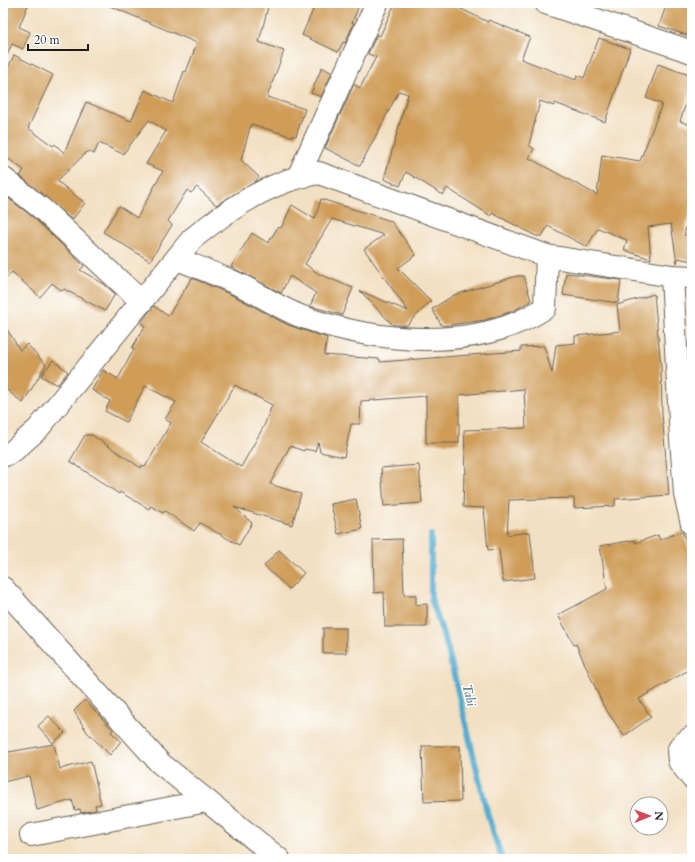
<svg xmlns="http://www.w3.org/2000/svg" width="695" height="862" viewBox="0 0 695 862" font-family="Cardo,serif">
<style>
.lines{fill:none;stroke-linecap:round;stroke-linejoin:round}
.stream{stroke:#4faacd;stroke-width:6}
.building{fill:#cf9d58;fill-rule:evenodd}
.street-casing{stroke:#676156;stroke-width:24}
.street{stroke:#fff;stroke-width:22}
.labels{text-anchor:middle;stroke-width:3;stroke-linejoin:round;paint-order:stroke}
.water-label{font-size:13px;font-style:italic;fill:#366374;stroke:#fff}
</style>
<rect width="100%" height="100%" fill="#fff"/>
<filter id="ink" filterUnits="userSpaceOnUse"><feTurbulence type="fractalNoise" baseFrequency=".025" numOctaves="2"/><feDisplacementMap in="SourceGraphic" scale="8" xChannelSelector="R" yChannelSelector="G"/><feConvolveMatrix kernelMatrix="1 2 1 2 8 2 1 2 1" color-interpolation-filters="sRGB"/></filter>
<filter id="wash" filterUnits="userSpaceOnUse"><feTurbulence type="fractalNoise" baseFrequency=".012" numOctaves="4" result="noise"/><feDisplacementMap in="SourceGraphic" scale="16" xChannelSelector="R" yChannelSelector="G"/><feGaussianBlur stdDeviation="0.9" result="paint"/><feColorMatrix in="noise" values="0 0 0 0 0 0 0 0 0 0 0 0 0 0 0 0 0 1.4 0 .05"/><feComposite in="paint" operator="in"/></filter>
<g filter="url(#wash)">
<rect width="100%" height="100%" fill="#f2e0c2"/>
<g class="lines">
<!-- stream -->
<path class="stream" d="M431 535V598L447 646 488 816 502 859"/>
</g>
<g id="blocks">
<!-- building -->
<g class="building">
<path d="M9 3H29L19 27 30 32 23 49 12 44 3 64V18Z"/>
<path d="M103 3H269L259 42 284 51 267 97 305 109 296 136H290L251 124 241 160 259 177 255 182 216 205 197 187 191 193 187 190 168 221 172 225 150 261 103 232 119 206 137 218 163 171 146 164 166 131 149 120 123 154 99 143 94 154 88 151 57 181 85 203 72 220 20 176 24 170 3 155V78L14 55 53 75 28 128 53 146 55 144 64 153 86 102 131 121 145 90 173 103 184 71 186 72 197 43Z"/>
<path d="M316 3H360L352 23H354L345 43 343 42 338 52 302 35Z"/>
<path d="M395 3H449L488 22 489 20 530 37 521 59 576 80 577 75 584 78 599 38 630 49 605 122 555 103 554 106 540 101 529 145 534 149 529 158 597 195 602 155 640 161 662 104 646 98 658 64 692 76V86L680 121 692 126V205L684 235 692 237V261L678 258 677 263 671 224 648 227 651 259 624 250 627 240 598 228 587 247 548 226 542 236H536L492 213 491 216 447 188 443 195 406 172 400 186 384 179 408 94 399 91 360 166 325 148 354 84 360 88 376 57 368 54 377 34 380 36Z"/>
<path d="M667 3H692V37L659 26Z"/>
<path d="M322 67 332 73 321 97 311 93Z"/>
<path d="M4 195 34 218 84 266 80 270 104 284 115 294 105 311 64 289 62 291 52 283 40 297 12 272 3 282Z"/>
<path d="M321 199 391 221 416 255 398 268 431 301 407 325H393L360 291 408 311 364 249 384 235 332 219 305 264 319 274 353 288 342 315 310 306 316 293 290 276 281 293 231 267 252 233 268 243 278 227 281 228 292 205 315 219Z"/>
<path d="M566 273 621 280 618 303 563 295Z"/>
<path d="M517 276H524L531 301 513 311 485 320 442 326 432 309 454 295Z"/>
<path d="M192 278 232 295 288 325 327 338 324 355 380 359V362L521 351V347L544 346 552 373 556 345 575 343V336L620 331 617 305 654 294 661 367 662 413 669 495 615 499V506L574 508V498L509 500 507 535 530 532 535 578 503 582 499 549 488 550 484 508 463 507 464 474H466L464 430 526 428 524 389 459 395V443H426V396L361 401 360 424H351L344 457 320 452 318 442 315 451 305 449 304 451 290 446 270 484 301 494 292 525 234 507 252 523 239 545 200 523 194 531 165 511 163 513 151 506 149 509 120 492 119 494 70 461 85 435H92L141 468 142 465 145 467 171 423 165 419 176 402 145 386 126 422 105 411 110 401 92 390 103 370 118 379 134 349 132 348 145 326 141 323 149 312 154 306 168 316ZM235 385 272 405 264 426 241 467 201 442Z"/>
<path d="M3 323 20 350 27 344 46 365 23 403 3 387Z"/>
<path d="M53 360 68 372 57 385 41 376Z"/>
<path d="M419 465 422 503 384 506 381 468Z"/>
<path d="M356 499 362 529 338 534 331 504Z"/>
<path d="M682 531 692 557V668L639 699 651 717 624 736 603 705 576 644 574 645 558 615 607 589 600 546 635 540V543L658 535 660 540Z"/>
<path d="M402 539 404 595H416V605L427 604V627H385L384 592 374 593 373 540Z"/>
<path d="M279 550 304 573 289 589 264 566Z"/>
<rect x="323" y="628" width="23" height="25"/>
<path d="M85 700 113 730 111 732 121 741 110 755 87 732 74 711Z"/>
<path d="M49 716 65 733 53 743 38 726Z"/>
<path d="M54 744 60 769 91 761 101 804 95 805 96 810 81 813 80 809 75 810 72 800 37 810 29 776 3 782V753Z"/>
<path d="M422 746H460L461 801 424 802Z"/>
</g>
</g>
</g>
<g filter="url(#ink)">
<use href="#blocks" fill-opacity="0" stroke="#676156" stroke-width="1"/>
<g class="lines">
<defs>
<g id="street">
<path d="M546 3 692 52"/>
<path d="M298 177 377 3"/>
<path d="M3 178 42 209 142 302"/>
<path d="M177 259C200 268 224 277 246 288 264 297 282 309 300 316 375 343 476 353 545 308L547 256"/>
<path d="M672 276 681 439 685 494 692 524"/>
<path d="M3 456 13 451 38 429 192 239C227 210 274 179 319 173L547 256 672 276 692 277"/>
<path d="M3 588 160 763 279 859"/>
<path d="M692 737 682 744 678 751 679 761 692 778"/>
<path d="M31 835 207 801"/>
</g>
</defs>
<!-- street casing -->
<use href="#street" class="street-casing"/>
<!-- street -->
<use href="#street" class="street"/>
</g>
</g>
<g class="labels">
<!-- water labels -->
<g class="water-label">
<text transform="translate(470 695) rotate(77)" y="5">Tabi</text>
</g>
</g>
<!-- margin -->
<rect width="695" height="862" fill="none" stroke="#fff" stroke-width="16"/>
<!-- north arrow -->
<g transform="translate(649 816) rotate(89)"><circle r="19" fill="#ffffff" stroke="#a4a4a4"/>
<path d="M0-3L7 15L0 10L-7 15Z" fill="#d1495b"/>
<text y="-6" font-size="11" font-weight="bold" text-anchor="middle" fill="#1c1c1c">N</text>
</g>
<!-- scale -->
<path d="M28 44v6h60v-6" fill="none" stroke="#1c1c1c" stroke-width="2"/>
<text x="34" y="44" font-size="12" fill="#1c1c1c" stroke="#ffffff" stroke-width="3" paint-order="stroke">20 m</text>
</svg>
